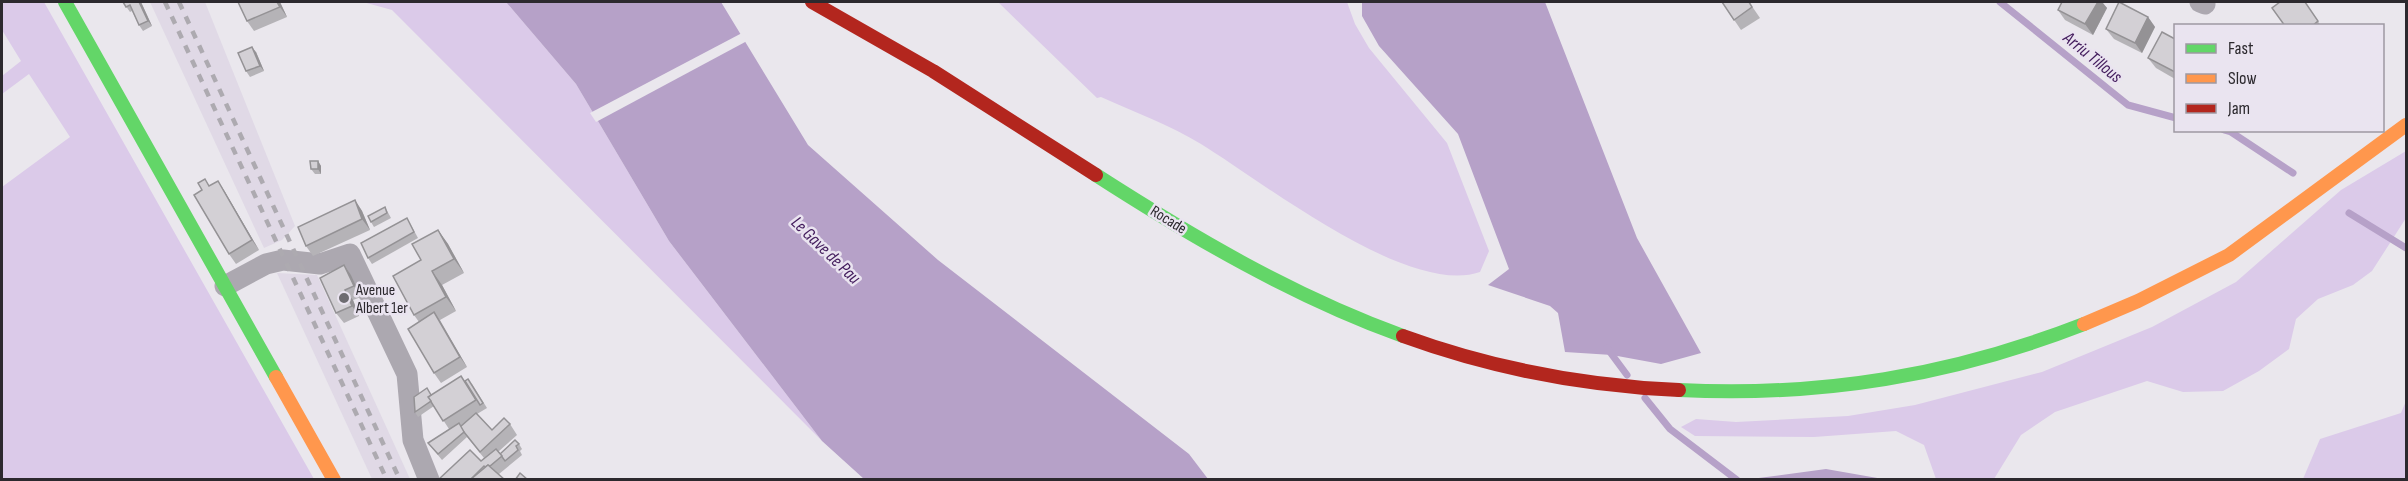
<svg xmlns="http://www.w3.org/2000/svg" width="2408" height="481" viewBox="0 0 2408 481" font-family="'Sofia Sans Condensed',sans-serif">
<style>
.built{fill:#e0d9e6}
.green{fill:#dbcae9}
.water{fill:#b6a1c8}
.pier{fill:#eae7ed}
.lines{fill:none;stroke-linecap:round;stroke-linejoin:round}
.stream{stroke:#b6a1c8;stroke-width:7}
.street{stroke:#aca8b0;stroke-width:21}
.fast{stroke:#63d668;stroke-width:14}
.slow{stroke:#ff974d;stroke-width:14}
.jam{stroke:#b3261e;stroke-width:14}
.rail{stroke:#adaab0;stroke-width:4.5;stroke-dasharray:8 8;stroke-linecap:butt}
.wall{fill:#b5b3b7}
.shaded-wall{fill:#949295}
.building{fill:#d3d0d5;stroke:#949295;stroke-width:1.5}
.poi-dot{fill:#6e6c71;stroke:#eae4f0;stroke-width:2}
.labels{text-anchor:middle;stroke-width:5;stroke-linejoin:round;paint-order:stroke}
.street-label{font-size:16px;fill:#2c292e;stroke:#eae4f0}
.poi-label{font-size:16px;fill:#2c292e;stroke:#eae4f0;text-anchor:start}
.water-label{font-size:18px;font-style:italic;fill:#421b5c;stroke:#eae4f0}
</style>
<rect width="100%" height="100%" fill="#eae7ed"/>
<!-- built -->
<g class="built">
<path d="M150 2H205L295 226 282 240 264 248Z"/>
<path d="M277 273 317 275 410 479H372Z"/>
</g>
<!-- green -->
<g class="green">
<path d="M2 2H44L314 479H2V187L70 137 29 74 2 94V76L21 61 2 30Z"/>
<path d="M363 2H506L576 84 669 241 822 441 392 10Z"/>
<path d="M998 2H1347L1355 24 1369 48 1447 143 1489 251 1480 272C1408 297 1263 182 1201 144 1170 125 1134 112 1101 97L1097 98Z"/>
<path d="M2406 151V218L2372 271 2353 285 2318 299 2296 319 2289 349 2259 371 2223 391 2183 392 2147 381 2055 412 2021 435 1994 479H1936L1924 445 1896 431 1814 437 1695 436 1681 427 1696 419 1736 422 1848 416 1915 405 2042 372 2152 327 2236 282 2341 190Z"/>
<path d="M2406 401V479H2303L2320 439 2401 413Z"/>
</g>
<!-- water -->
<g class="water">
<path d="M506 2H721L808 145 938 260 1189 454 1208 479H864L822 441 669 241 576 84Z"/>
<path d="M1362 2H1545L1637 238 1701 353 1661 364 1612 355 1565 352 1558 313 1550 306 1488 285 1509 269 1458 134 1379 46 1362 16Z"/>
<path d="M1826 469 1883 479H1751Z"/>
</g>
<!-- pier -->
<path class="pier" d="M742 33 747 41 596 122 590 113Z"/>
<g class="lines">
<!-- stream -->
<g class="stream">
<path d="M2000 2 2128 105 2176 118"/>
<path d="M2224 130 2231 132 2293 173"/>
<path d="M2349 213 2406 248"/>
<path d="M1607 348 1627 375"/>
<path d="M1645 398 1670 429 1737 480"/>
</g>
<!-- street -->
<g class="street">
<path d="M2200 2 2205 4"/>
<path d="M225 286 266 264 283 260 320 264 350 254 407 374 413 440 429 480"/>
</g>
<!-- fast -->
<g class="fast">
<path d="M65 2 276 377"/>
<path d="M1096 175C1194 238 1293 296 1403 336"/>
<path d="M1679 390C1822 397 1950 376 2084 324"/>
</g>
<!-- slow -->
<g class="slow">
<path d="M2084 324 2138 301 2229 255 2406 125"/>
<path d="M276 377 334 480"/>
</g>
<!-- jam -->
<g class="jam">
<path d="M812 2 933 71 1096 175"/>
<path d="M1403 336C1491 368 1586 386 1679 390"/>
</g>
<!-- rail -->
<g class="rail">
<path d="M165 2 387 480"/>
<path d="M179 2 400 480"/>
</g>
</g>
<!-- wall -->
<g class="wall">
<path d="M123 2H141L152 26 143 31 139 25 132 11 130 12Z"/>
<path d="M238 2H280L287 17 254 31 247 21Z"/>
<path d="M1722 2H1749L1760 18 1741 30Z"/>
<path d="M2062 2H2102L2107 8 2093 35 2065 20 2058 10Z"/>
<path d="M2305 2 2321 26H2285Z"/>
<path d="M2148 17 2155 27 2142 53 2114 39 2106 29Z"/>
<path d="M2175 39V79L2156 68 2148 58Z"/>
<path d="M256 52 264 71 250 77 246 71Z"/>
<path d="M318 161 321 166V174H315L311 169Z"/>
<path d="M205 179 209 186 218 181 225 192 259 250 236 264 229 254 202 190Z"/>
<path d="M355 200 362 211 370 230 313 256 306 246Z"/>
<path d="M385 207 391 218 374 227 371 222Z"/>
<path d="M407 218 418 238 372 264 368 258Z"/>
<path d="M438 230 448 244 464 273 442 285 456 311 440 320 467 367 441 383 434 373 419 322 414 315Z"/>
<path d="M344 265 351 275 361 297 353 300 359 316 344 323 336 313Z"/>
<path d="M465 381 472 384 487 408 477 414 492 430 510 424 517 435 498 452 500 454 519 444 522 449 520 451 522 455 499 474 438 480 481 461 484 458 467 437 442 460 428 443 449 429 434 406 418 417 415 412 432 395Z"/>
</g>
<!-- shaded-wall -->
<g class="shaded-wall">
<path d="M139 2H141L152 26 148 21Z"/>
<path d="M277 2H280L287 17 280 7Z"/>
<path d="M2098 2H2102L2107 8 2093 35 2085 24Z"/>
<path d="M2148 17 2155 27 2142 53 2135 43Z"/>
<path d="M252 47 256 52 264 71 260 66Z"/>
<path d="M318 161 321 166V174L318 169Z"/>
<path d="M218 181 225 192 259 250 252 240Z"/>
<path d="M355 200 362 211 370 230 362 219Z"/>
<path d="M438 230 448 244 464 273 454 259Z"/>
<path d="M344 265 351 275 361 297 354 286Z"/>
<path d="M432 271 442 285 456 311 446 297Z"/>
<path d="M345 290 353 300 359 316 352 306Z"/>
<path d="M434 312 441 323 467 367 460 357Z"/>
</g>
<!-- building -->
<g class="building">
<path d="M123 2H139L148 21 139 25 130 5 126 7Z"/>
<path d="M238 2H277L280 7 247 21Z"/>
<path d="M1722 2H1749L1752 7 1734 20Z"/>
<path d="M2062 2H2098L2085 24 2058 10Z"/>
<path d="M2119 2 2148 17 2135 43 2106 29Z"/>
<path d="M2280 2H2305L2318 21 2312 26H2285L2272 8Z"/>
<path d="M2162 32 2175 39V72L2148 58Z"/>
<path d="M252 47 260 66 246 71 238 53Z"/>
<path d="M310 161H318V169H311Z"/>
<path d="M205 179 209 186 218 181 252 240 229 254 194 195 202 190 198 183Z"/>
<path d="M355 200 362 219 306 246 298 227Z"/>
<path d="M385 207 387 213 371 222 368 216Z"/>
<path d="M407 218 414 232 368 258 361 243Z"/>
<path d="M438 230 454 259 432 271 446 297 414 315 393 276 421 260 412 244Z"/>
<path d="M344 265 354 286 345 290 352 306 336 313 320 278Z"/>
<path d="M434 312 460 357 434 373 408 329Z"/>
<path d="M461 376 476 400 443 421 428 397Z"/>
<path d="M468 379 483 403 480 405 465 381Z"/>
<path d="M427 388 431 395 428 397 431 401 415 412 414 397Z"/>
<path d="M476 413 492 430 504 418 510 424 480 452 460 427Z"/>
<path d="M459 423 464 432 438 454 428 443Z"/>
<path d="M515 440 519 444 516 446 518 450 505 461 500 454Z"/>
<path d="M496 449 502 456 490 466 488 465 485 467 484 466 470 480H438L470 450 481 461Z"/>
<path d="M488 465 505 480H470Z"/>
<path d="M520 473 528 480H515Z"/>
</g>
<!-- markers -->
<circle class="poi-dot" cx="344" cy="298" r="6"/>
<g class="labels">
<!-- street labels -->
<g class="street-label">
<text transform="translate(1169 219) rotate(32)" y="6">Rocade</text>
</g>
<!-- poi labels -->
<g class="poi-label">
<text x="356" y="295">Avenue<tspan x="356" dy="18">Albert 1er</tspan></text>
</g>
<!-- water labels -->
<g class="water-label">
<text transform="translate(2093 57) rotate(39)" y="6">Arriu Tillous</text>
<text transform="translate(826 250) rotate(44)" y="6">Le Gave de Pau</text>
</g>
</g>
<!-- border -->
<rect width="2408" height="481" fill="none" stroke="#2c292e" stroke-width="6"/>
<!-- legend -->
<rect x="2174" y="24" width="210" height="108" fill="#eae4f0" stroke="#9e99a2" stroke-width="1.5"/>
<rect x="2186" y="44" width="30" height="9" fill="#63d668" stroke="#9e99a2" stroke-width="1.5"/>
<text x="2228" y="54" font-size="18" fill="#2c292e">Fast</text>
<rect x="2186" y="74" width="30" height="9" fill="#ff974d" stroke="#9e99a2" stroke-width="1.5"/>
<text x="2228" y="84" font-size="18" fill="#2c292e">Slow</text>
<rect x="2186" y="104" width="30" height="9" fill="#b3261e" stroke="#9e99a2" stroke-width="1.5"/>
<text x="2228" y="114" font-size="18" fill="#2c292e">Jam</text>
</svg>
